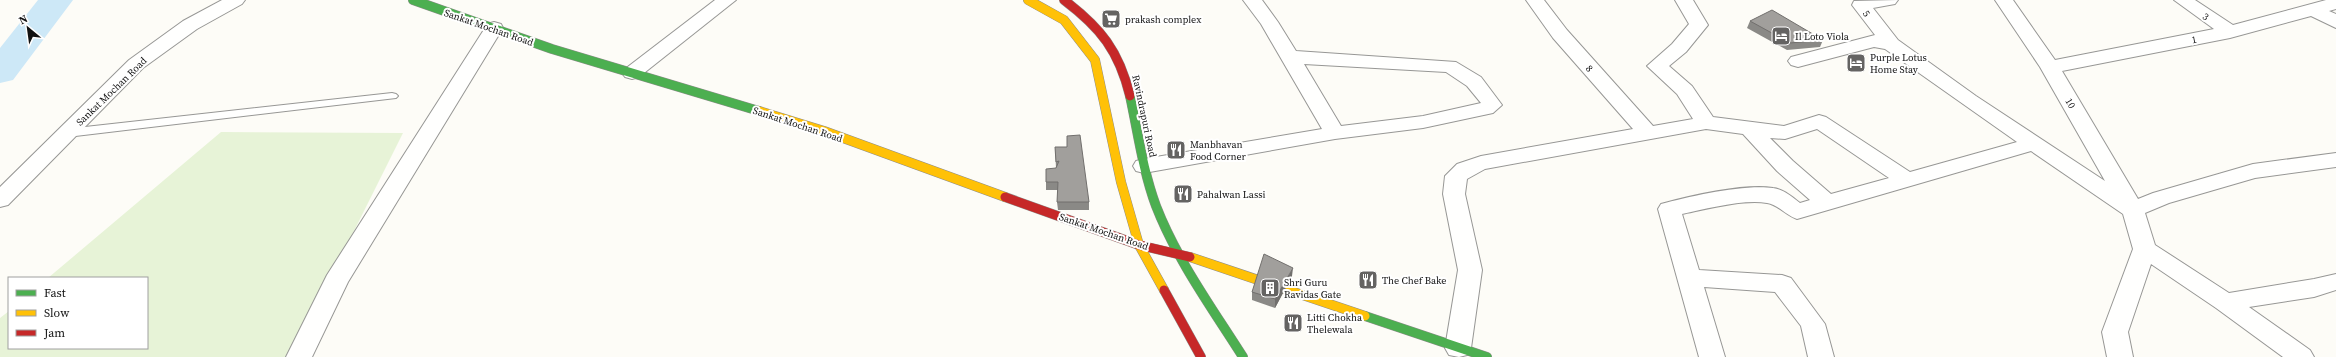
<svg xmlns="http://www.w3.org/2000/svg" width="2336" height="357" viewBox="0 0 2336 357" font-family="'Source Serif 4',serif">
<style>
.green{fill:#e7f3d7}
.lines{fill:none;stroke-linecap:round;stroke-linejoin:round}
.river{fill:#cde8f7;fill-rule:evenodd}
.lane-casing{stroke:#979795;stroke-width:2}
.street-casing{stroke:#979795;stroke-width:2}
.fast-casing{stroke:#8e8d8b;stroke-width:10}
.slow-casing{stroke:#8e8d8b;stroke-width:10}
.jam-casing{stroke:#8e8d8b;stroke-width:10}
.lane{fill:#fffffe;fill-rule:evenodd}
.street{fill:#fffffe;fill-rule:evenodd}
.fast{stroke:#4caf50;stroke-width:9}
.slow{stroke:#ffc107;stroke-width:9}
.jam{stroke:#c62828;stroke-width:9}
.wall{fill:#8a8986}
.shaded-wall{fill:#716f6d}
.building{fill:#a19f9c;stroke:#716f6d}
.labels{text-anchor:middle;stroke-width:4;stroke-linejoin:round;paint-order:stroke}
.street-label{font-size:10px;fill:#111;stroke:#fff}
.poi-label{font-size:10px;fill:#111;stroke:#fff;text-anchor:start}
</style>
<rect width="100%" height="100%" fill="#fdfcf7"/>
<!-- green -->
<path class="green" d="M221 132 403 133 291 357H0V318L9 311V348H147V278H48Z"/>
<g class="lines">
<!-- river -->
<path class="river" d="M38 0H73L13 80 0 83V48Z"/>
<defs>
<path id="lane" d="M392 93 396 94 398 96 396 98 67 137 61 133 67 129Z"/>
<g id="street">
<path d="M222 0H245L242 4 197 29 143 68 8 205 0 207V187L129 60 183 21Z"/>
<path d="M715 0H736L639 77 632 79 625 77 622 73 625 69Z"/>
<path d="M1243 0H1262L1278 22 1296 51 1456 62 1481 77 1502 105 1493 113 1423 128 1335 139 1144 173 1136 171 1133 166 1136 161 1144 159 1322 129 1261 24ZM1304 64 1446 72 1467 86 1481 103 1423 116 1341 126Z"/>
<path d="M1526 0H1544L1567 30 1653 126 1693 119 1677 94 1647 66 1672 44 1689 24 1675 0H1693L1708 25 1686 52 1669 66 1692 86 1713 117 1784 126 1819 115 1826 117 1910 172 2017 142 1885 49 1874 47 1798 67 1791 65 1788 61 1791 57 1875 35 1852 5 1854 1 1898 0 1895 4 1873 8 1898 40 1976 96 2105 181 2040 67 1995 0H2013L2055 60 2214 29 2174 0H2195L2233 25 2326 0H2336V9L2329 11 2336 14V28L2311 16 2230 38 2062 71 2138 199 2153 193 2253 164 2336 153V167L2255 178 2169 203 2145 213 2155 245 2229 293 2314 279 2336 274V290L2314 297 2249 307 2310 350 2314 357H2283L2216 308 2151 264 2128 332 2133 357H2107L2102 332 2133 249 2123 214 2031 151 1797 219C1787 216 1777 204 1767 203 1743 199 1706 209 1682 214L1699 270 1782 275 1791 278 1825 324 1834 357H1808L1801 326 1775 292 1704 287 1725 357H1699L1658 209 1661 204C1691 196 1744 184 1773 188 1783 189 1792 197 1800 203L1810 200 1777 171 1743 134 1706 129 1485 169 1467 179 1465 194 1482 270 1471 348 1467 355 1459 357 1449 355 1445 348 1458 270 1443 194 1445 176 1457 164 1481 156 1633 129 1553 38ZM1817 129 1889 178 1831 194 1793 161 1770 138 1785 139Z"/>
<path d="M494 22 501 24 503 28 348 282 312 357H286L327 275 485 28 487 24Z"/>
</g>
<g id="fast">
<path d="M413 0 552 49 759 111"/>
<path d="M1130 96C1138 133 1143 171 1156 206 1177 260 1212 308 1243 357"/>
<path d="M1365 316 1487 357"/>
</g>
<g id="slow">
<path d="M1028 0 1064 20 1095 60 1121 182 1139 245 1164 290"/>
<path d="M759 111 824 131 1005 197"/>
<path d="M1190 257 1365 316"/>
</g>
<g id="jam">
<path d="M1064 0C1101 28 1119 51 1130 96"/>
<path d="M1005 197 1139 245 1190 257"/>
<path d="M1164 290 1201 357"/>
</g>
</defs>
<!-- lane casing -->
<use href="#lane" class="lane-casing"/>
<!-- street casing -->
<use href="#street" class="street-casing"/>
<!-- fast casing -->
<use href="#fast" class="fast-casing"/>
<!-- slow casing -->
<use href="#slow" class="slow-casing"/>
<!-- jam casing -->
<use href="#jam" class="jam-casing"/>
<!-- lane -->
<use href="#lane" class="lane"/>
<!-- street -->
<use href="#street" class="street"/>
<!-- fast -->
<use href="#fast" class="fast"/>
<!-- slow -->
<use href="#slow" class="slow"/>
<!-- jam -->
<use href="#jam" class="jam"/>
</g>
<!-- wall -->
<g class="wall">
<path d="M1750 21 1823 40 1820 47 1787 50 1747 28Z"/>
<path d="M1055 147 1089 202V210H1058L1057 202 1058 190H1046V182L1056 168Z"/>
<path d="M1292 276 1275 308 1252 300V292Z"/>
</g>
<!-- shaded-wall -->
<path class="shaded-wall" d="M1293 268 1292 276 1275 308V299Z"/>
<!-- building -->
<g class="building">
<path d="M1772 10 1823 40 1790 43 1750 21Z"/>
<path d="M1080 135 1089 202H1057L1058 182H1046V169L1056 168 1059 161 1056 162 1055 147H1067V136Z"/>
<path d="M1264 254 1293 268 1275 299 1252 292Z"/>
</g>
<!-- icons -->
<defs>
<symbol id="supermarket-square" viewBox="-11 -11 22 22"><rect x="-9" y="-9" width="18" height="18" rx="4" fill="#646362" stroke="#fff"/><path d="M-6-5.5h2.5l.6 2H6L4.5 2H-2.5L-4.4-4H-6ZM-1.5 3.2a1.3 1.3 0 1 0 .1 0ZM3 3.2a1.3 1.3 0 1 0 .1 0Z" fill="#fff"/></symbol>
<symbol id="hotel-square" viewBox="-11 -11 22 22"><rect x="-9" y="-9" width="18" height="18" rx="4" fill="#646362" stroke="#fff"/><path d="M-6-4.5h1.5V1H6V5H4.5V3h-9V5H-6ZM-4 0a1.8 1.8 0 1 1 3.6 0ZM.5 0V-2.5h3Q6-2.5 6 0Z" fill="#fff"/></symbol>
<symbol id="restaurant-square" viewBox="-11 -11 22 22"><rect x="-9" y="-9" width="18" height="18" rx="4" fill="#646362" stroke="#fff"/><path d="M-5-6h1v4h1v-4h1v4h1v-4h1v5L-1.5 .5V6h-2V.5L-5-1ZM5-6V6H3V1.5H1.5Q1.5-4 5-6Z" fill="#fff"/></symbol>
<symbol id="building-square" viewBox="-11 -11 22 22"><rect x="-9" y="-9" width="18" height="18" rx="4" fill="#646362" stroke="#fff"/><path d="M-4-6H4V6H1V3H-1V6H-4ZM-2.5-4.3h1.7v1.8h-1.7ZM.8-4.3h1.7v1.8H.8ZM-2.5-1h1.7V.8h-1.7ZM.8-1h1.7V.8H.8Z" fill="#fff"/></symbol>
</defs>
<g fill-rule="evenodd">
<use href="#supermarket-square" x="1100" y="8" width="22" height="22"/>
<use href="#hotel-square" x="1770" y="25" width="22" height="22"/>
<use href="#hotel-square" x="1845" y="52" width="22" height="22"/>
<use href="#restaurant-square" x="1165" y="139" width="22" height="22"/>
<use href="#restaurant-square" x="1172" y="183" width="22" height="22"/>
<use href="#restaurant-square" x="1357" y="269" width="22" height="22"/>
<use href="#building-square" x="1259" y="277" width="22" height="22"/>
<use href="#restaurant-square" x="1282" y="312" width="22" height="22"/>
</g>
<g class="labels">
<!-- street labels -->
<g class="street-label">
<text transform="translate(1867 13) rotate(53)" y="4">5</text>
<text transform="translate(2206 16) rotate(34)" y="4">3</text>
<text transform="translate(489 27) rotate(19)" y="4">Sankat Mochan Road</text>
<text transform="translate(2194 39) rotate(-11)" y="4">1</text>
<text transform="translate(1590 68) rotate(49)" y="4">8</text>
<text transform="translate(111 91) rotate(-44)" y="4">Sankat Mochan Road</text>
<text transform="translate(2071 103) rotate(59)" y="4">10</text>
<text transform="translate(1145 116) rotate(78)" y="4">Ravindrapuri Road</text>
<text transform="translate(798 124) rotate(18)" y="4">Sankat Mochan Road</text>
<text transform="translate(1104 231) rotate(19)" y="4">Sankat Mochan Road</text>
</g>
<!-- poi labels -->
<g class="poi-label">
<text x="1125" y="23">prakash complex</text>
<text x="1795" y="40">Il Loto Viola</text>
<text x="1870" y="61">Purple Lotus<tspan x="1870" dy="12">Home Stay</tspan></text>
<text x="1190" y="148">Manbhavan<tspan x="1190" dy="12">Food Corner</tspan></text>
<text x="1197" y="198">Pahalwan Lassi</text>
<text x="1382" y="284">The Chef Bake</text>
<text x="1284" y="286">Shri Guru<tspan x="1284" dy="12">Ravidas Gate</tspan></text>
<text x="1307" y="321">Litti Chokha<tspan x="1307" dy="12">Thelewala</tspan></text>
</g>
</g>
<!-- legend -->
<rect x="8" y="277" width="140" height="72" fill="#ffffff" stroke="#a0a0a0"/>
<rect x="16" y="290" width="20" height="6" fill="#4caf50" stroke="#a0a0a0"/>
<text x="44" y="297" font-size="12" fill="#111111">Fast</text>
<rect x="16" y="310" width="20" height="6" fill="#ffc107" stroke="#a0a0a0"/>
<text x="44" y="317" font-size="12" fill="#111111">Slow</text>
<rect x="16" y="330" width="20" height="6" fill="#c62828" stroke="#a0a0a0"/>
<text x="44" y="337" font-size="12" fill="#111111">Jam</text>
<!-- north arrow -->
<g transform="translate(28 28) rotate(331)" stroke="#ffffff" stroke-width="3" paint-order="stroke">
<path d="M0-3L7 15L0 10L-7 15Z" fill="#111111"/>
<text y="-6" font-size="11" font-weight="bold" text-anchor="middle" fill="#111111">N</text>
</g>
</svg>
